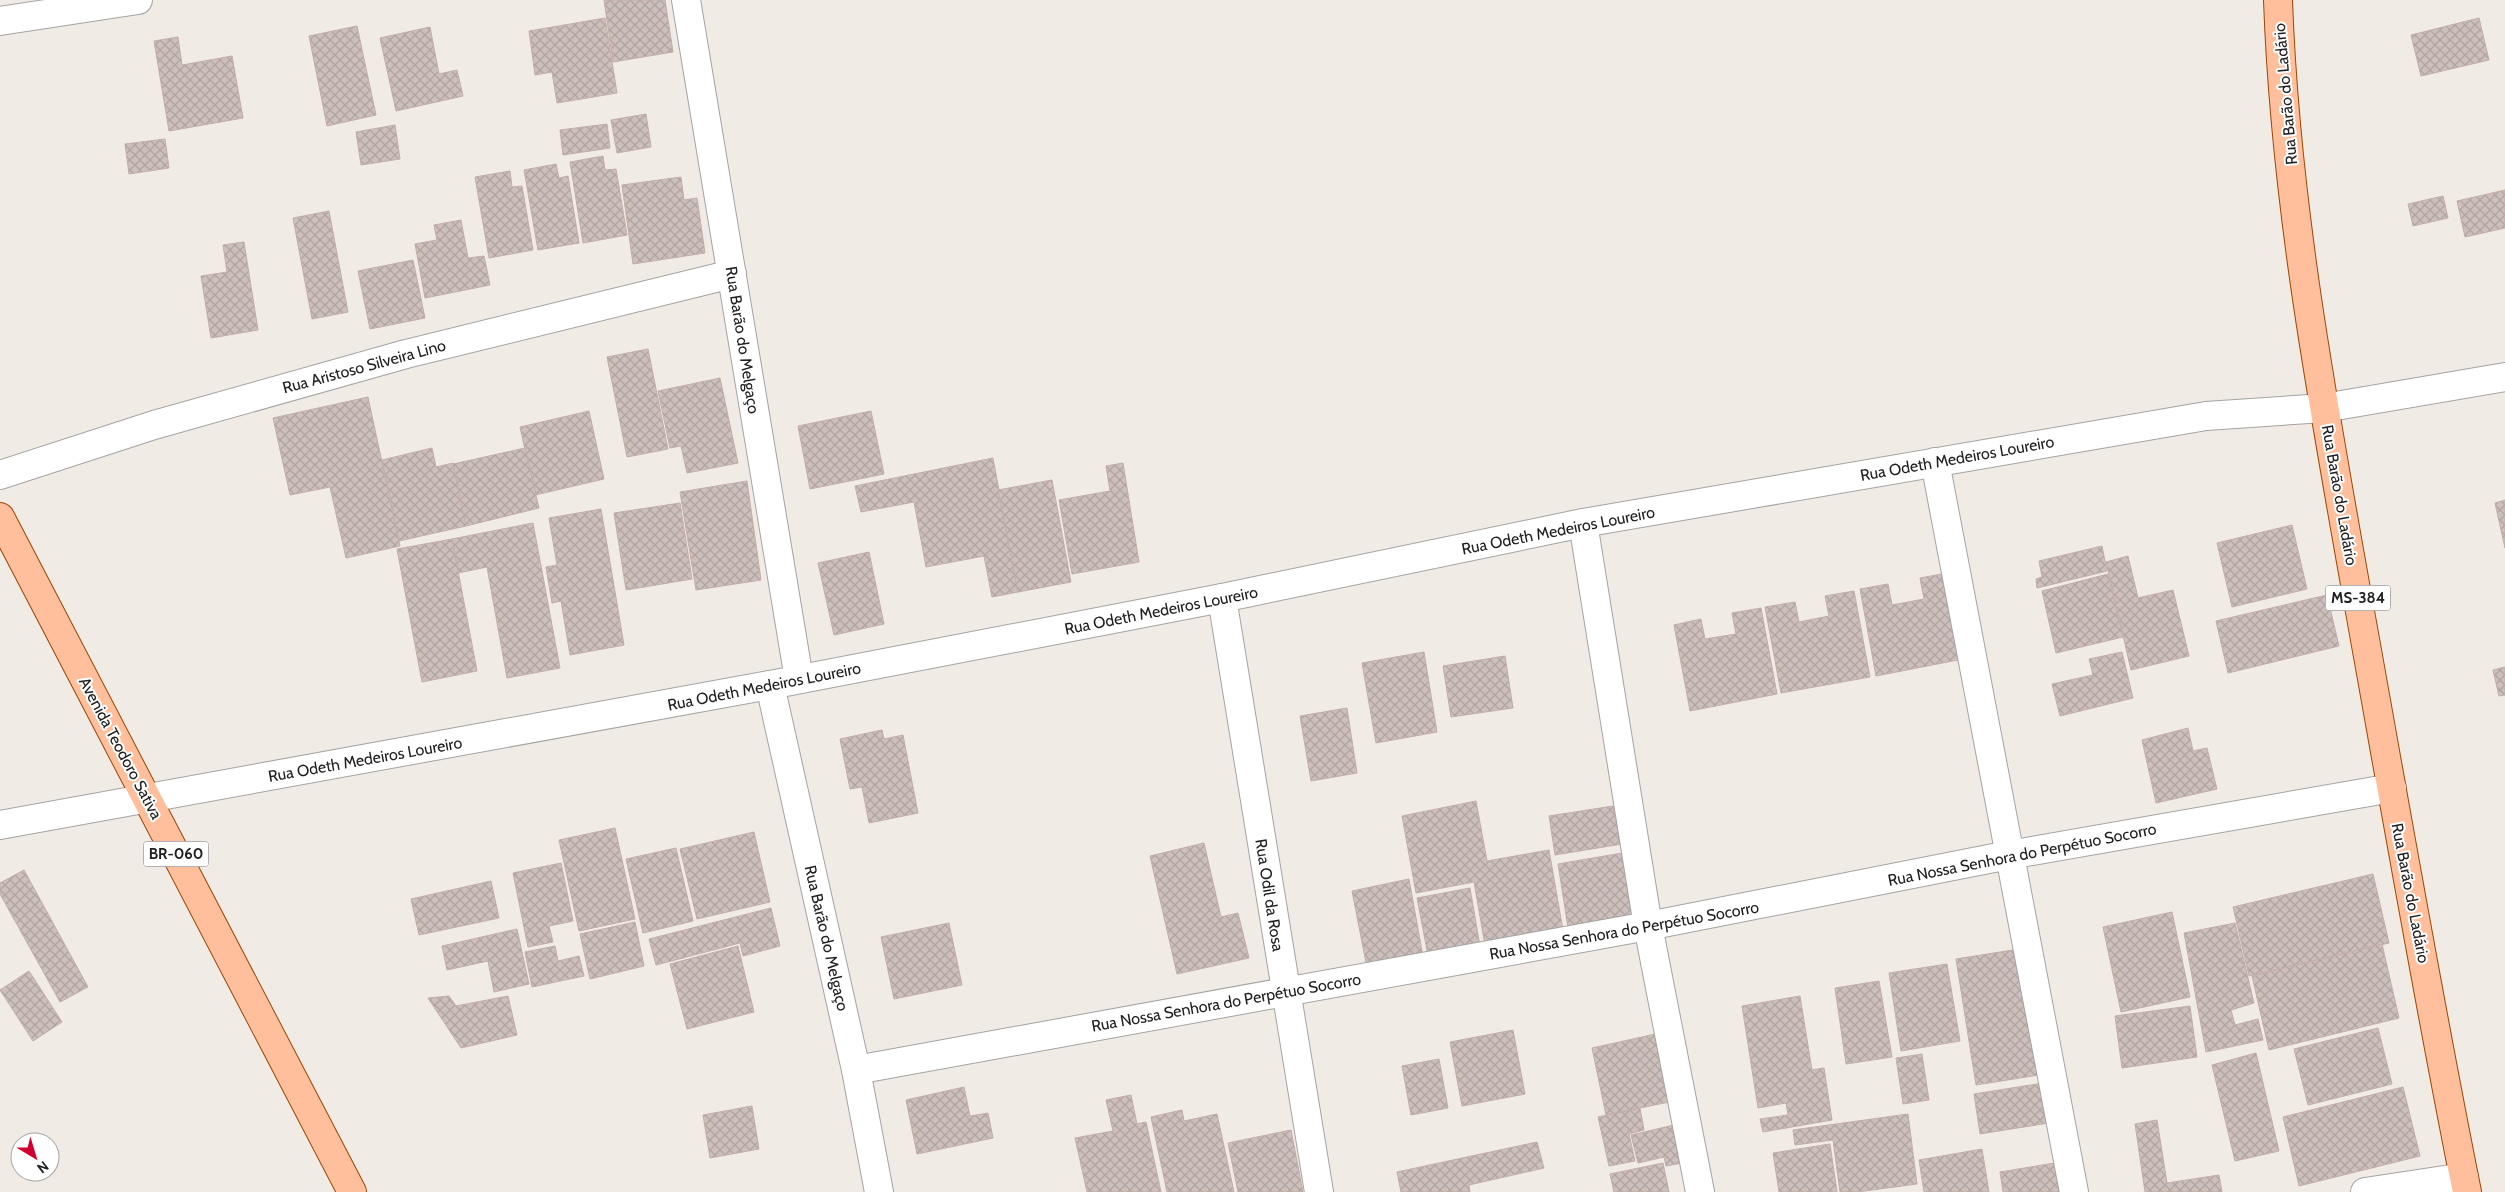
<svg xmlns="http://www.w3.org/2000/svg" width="2505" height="1192" viewBox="0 0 2505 1192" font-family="Cabin,sans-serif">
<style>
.building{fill:url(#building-cross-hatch);stroke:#c3ada7}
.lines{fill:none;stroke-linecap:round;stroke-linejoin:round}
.street-casing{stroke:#a4a4a4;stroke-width:30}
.primary-casing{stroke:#9b4600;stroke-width:30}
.street{stroke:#fff;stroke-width:28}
.primary{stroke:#ffbf9c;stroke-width:28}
.labels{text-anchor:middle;stroke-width:4;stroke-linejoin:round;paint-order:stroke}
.shield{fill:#fff;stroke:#636363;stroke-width:1}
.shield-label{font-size:15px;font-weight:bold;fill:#202020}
.street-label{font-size:16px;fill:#202020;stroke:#fff}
</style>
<defs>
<pattern id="building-cross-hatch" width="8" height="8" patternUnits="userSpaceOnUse" patternTransform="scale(1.25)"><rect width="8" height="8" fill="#cdbfbb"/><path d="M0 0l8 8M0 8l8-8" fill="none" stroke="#b0a4a0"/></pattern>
</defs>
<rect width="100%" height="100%" fill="#f1ebe5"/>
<!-- building -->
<g class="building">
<path d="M604 0H665L673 52 613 62Z"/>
<path d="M605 18 617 93 557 103 552 72 535 75 529 31Z"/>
<path d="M2479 18 2489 60 2421 76 2411 35Z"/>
<path d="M357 26 376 115 327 126 309 36Z"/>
<path d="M430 27 439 74 457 70 463 96 396 111 380 38Z"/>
<path d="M178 37 182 65 232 56 243 118 169 131 154 41Z"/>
<path d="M646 114 651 147 617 153 611 120Z"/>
<path d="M607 124 610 148 563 155 560 130Z"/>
<path d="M395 125 400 159 361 165 356 132Z"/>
<path d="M165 139 169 168 129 174 125 144Z"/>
<path d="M603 156 605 170 616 169 627 235 583 243 570 162Z"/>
<path d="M556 164 559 178 568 176 579 243 538 250 524 170Z"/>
<path d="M510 171 512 187 522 186 533 250 489 258 475 177Z"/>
<path d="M681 177 684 200 697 198 705 253 633 264 622 185Z"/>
<path d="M2505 190V228L2465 237 2457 201Z"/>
<path d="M2443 196 2448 218 2413 226 2408 204Z"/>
<path d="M329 211 348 312 312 319 293 218Z"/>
<path d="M461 220 468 258 484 256 490 285 425 298 415 244 437 240 434 225Z"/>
<path d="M244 242 258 330 211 338 201 276 227 272 223 245Z"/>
<path d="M413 260 425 318 370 329 358 271Z"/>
<path d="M648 349 668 449 627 457 607 357Z"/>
<path d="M720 378 738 463 687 473 681 446 670 448 658 391Z"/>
<path d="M368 397 400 546 346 558 330 487 290 495 273 418Z"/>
<path d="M589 411 604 479 535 495 520 427Z"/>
<path d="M871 411 884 474 810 489 798 426Z"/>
<path d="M432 448 436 467 453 463 466 526 399 541 382 460Z"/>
<path d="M525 448 539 508 466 526 453 464Z"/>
<path d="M993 458 1018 592 992 597 984 556 926 567 914 502 861 512 855 486Z"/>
<path d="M1123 463 1139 562 1072 574 1059 500 1110 491 1106 466Z"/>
<path d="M1052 480 1071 582 1018 592 998 490Z"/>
<path d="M747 481 761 580 696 590 680 492Z"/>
<path d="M2505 500V548L2495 503Z"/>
<path d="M680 503 692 579 626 590 614 513Z"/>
<path d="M601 509 624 645 570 655 561 601 552 603 546 567 557 565 549 518Z"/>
<path d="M533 523 560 668 507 678 487 567 458 573 452 539Z"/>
<path d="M2292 525 2307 589 2232 607 2217 543Z"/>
<path d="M452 539 477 671 422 682 397 549Z"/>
<path d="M2102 546 2107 571 2037 588 2036 579 2042 577 2039 561Z"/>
<path d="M869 552 884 624 834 635 818 563Z"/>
<path d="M2128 556 2138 598 2173 590 2189 656 2131 670 2106 562Z"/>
<path d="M1947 573 1963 659 1876 676 1860 589 1888 584 1892 605 1924 599 1920 578Z"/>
<path d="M2108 574 2123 637 2056 653 2042 591Z"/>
<path d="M1854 591 1870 677 1781 693 1765 607 1795 602 1799 622 1829 616 1825 596Z"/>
<path d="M2327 595 2339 646 2228 673 2216 621Z"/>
<path d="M1761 608 1777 694 1690 711 1674 625 1701 619 1705 639 1736 634 1732 613Z"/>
<path d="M1424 652 1437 732 1376 743 1362 663Z"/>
<path d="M2122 652 2133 698 2060 716 2052 684 2093 675 2089 659Z"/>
<path d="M1505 656 1513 708 1451 717 1443 666Z"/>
<path d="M2505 667V695L2499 696 2493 670Z"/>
<path d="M1347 708 1357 773 1311 781 1300 716Z"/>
<path d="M2188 728 2193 751 2207 748 2217 789 2156 803 2142 740Z"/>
<path d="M882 730 884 739 903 735 918 813 869 823 862 787 850 789 840 739Z"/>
<path d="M1476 801 1487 861 1549 850 1564 936 1486 951 1474 882 1416 893 1402 816Z"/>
<path d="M1613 806 1616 823 1625 821 1628 843 1555 855 1549 816Z"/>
<path d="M615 828 635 919 579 931 559 840Z"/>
<path d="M754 832 770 902 697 919 680 849Z"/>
<path d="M1204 843 1221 917 1238 913 1249 958 1177 974 1150 856Z"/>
<path d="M676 848 693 921 643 933 626 859Z"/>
<path d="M1628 852 1639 923 1569 934 1558 864Z"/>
<path d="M561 863 573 921 549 926 553 942 528 947 513 873Z"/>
<path d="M24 870 88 987 60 1002 0 894V883Z"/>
<path d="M2373 874 2389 943 2249 976 2233 907Z"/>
<path d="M1409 879 1424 962 1368 973 1352 891Z"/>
<path d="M491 881 499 918 419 935 411 899Z"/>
<path d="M1470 888 1481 952 1429 961 1417 898Z"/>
<path d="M771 908 780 946 743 956 740 943 656 965 649 939Z"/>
<path d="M2172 912 2190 997 2121 1012 2103 927Z"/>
<path d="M635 922 644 966 590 979 580 934Z"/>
<path d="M949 923 962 985 894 999 881 937Z"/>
<path d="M2235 923 2254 1003 2231 1010 2235 1025 2258 1019 2263 1040 2206 1052 2184 933Z"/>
<path d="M517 929 529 984 494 992 488 961 447 970 442 946Z"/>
<path d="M2382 944 2399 1018 2269 1050 2252 976Z"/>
<path d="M555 946 558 961 579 956 584 976 532 987 525 952Z"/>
<path d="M738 946 754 1012 687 1029 670 964Z"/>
<path d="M2019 949 2039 1075 1976 1085 1956 959Z"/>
<path d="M1947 964 1960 1041 1901 1051 1889 973Z"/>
<path d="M29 971 62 1022 33 1041 0 990Z"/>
<path d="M1879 981 1892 1057 1846 1064 1835 988Z"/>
<path d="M449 996 456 1006 508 996 517 1035 461 1048 428 998Z"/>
<path d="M1800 996 1812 1070 1824 1068 1832 1120 1763 1132 1760 1119 1788 1115 1786 1103 1758 1108 1742 1006Z"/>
<path d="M2190 1006 2197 1057 2122 1068 2115 1016Z"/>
<path d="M2378 1028 2392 1084 2308 1105 2294 1049Z"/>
<path d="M1513 1030 1525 1094 1462 1106 1450 1042Z"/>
<path d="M1660 1033 1674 1101 1606 1115 1592 1048Z"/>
<path d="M2256 1053 2279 1151 2235 1161 2212 1065Z"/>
<path d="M1922 1054 1929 1100 1903 1104 1896 1058Z"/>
<path d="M1439 1059 1448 1108 1411 1115 1402 1066Z"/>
<path d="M2043 1083 2049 1123 1980 1134 1974 1094Z"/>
<path d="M964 1087 970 1116 988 1113 993 1138 917 1154 906 1100Z"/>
<path d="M2403 1087 2420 1156 2299 1186 2283 1117Z"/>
<path d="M1131 1095 1137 1124 1146 1122 1161 1192H1087L1075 1138 1113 1131 1106 1100Z"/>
<path d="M752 1106 759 1149 710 1158 703 1115Z"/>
<path d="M1640 1108 1644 1130 1629 1134 1635 1161 1609 1166 1598 1117Z"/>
<path d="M1182 1110 1184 1121 1217 1114 1234 1192H1167L1151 1117Z"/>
<path d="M1908 1114 1917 1184 1857 1192H1840L1833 1140 1795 1145 1793 1130Z"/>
<path d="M2157 1120 2167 1183 2219 1175 2222 1192H2145L2135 1124Z"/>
<path d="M1674 1125 1682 1163 1666 1166 1664 1157 1638 1163 1631 1135Z"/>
<path d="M1291 1130 1303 1192H1238L1228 1143Z"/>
<path d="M1537 1142 1544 1168 1469 1185 1470 1192H1401L1397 1172Z"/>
<path d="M1830 1144 1837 1192H1779L1773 1153Z"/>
<path d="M1982 1149 1989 1192H1924L1919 1160Z"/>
<path d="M2061 1162 2066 1192H2003L2000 1172Z"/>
<path d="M1663 1163 1669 1192H1614L1610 1174Z"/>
</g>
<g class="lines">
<defs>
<g id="street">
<path d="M686 0 799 679"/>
<path d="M0 21 138 0"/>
<path d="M1935 462 2074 1192"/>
<path d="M0 475 154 425 406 354 732 274"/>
<path d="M1583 523 1648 926 1700 1192"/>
<path d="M1222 598 1319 1192"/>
<path d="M770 685 856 1070 879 1192"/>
<path d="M0 825 770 685 1222 598 1583 523 2206 416 2324 408 2505 377"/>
<path d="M856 1070 1648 926 2009 855 2392 788"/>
<path d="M2365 1192 2464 1177"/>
</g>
<g id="primary">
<path d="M2278 0C2285 200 2322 398 2357 595 2393 794 2427 994 2467 1192"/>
<path d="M0 517 352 1192"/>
</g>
</defs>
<!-- street casing -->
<use href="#street" class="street-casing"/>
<!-- primary casing -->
<use href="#primary" class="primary-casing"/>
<!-- street -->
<use href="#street" class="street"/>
<!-- primary -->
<use href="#primary" class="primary"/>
</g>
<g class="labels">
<!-- shield labels -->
<g class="shield">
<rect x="2325.5" y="585.5" width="65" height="25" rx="4"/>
<rect x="143.5" y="841.5" width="65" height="25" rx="4"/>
</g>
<g class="shield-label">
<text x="2358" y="603">MS-384</text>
<text x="176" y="859">BR-060</text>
</g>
<!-- street labels -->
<g class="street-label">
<text transform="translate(2285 94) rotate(-95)" y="6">Rua Barão do Ladário</text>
<text transform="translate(743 340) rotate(81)" y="6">Rua Barão do Melgaço</text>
<text transform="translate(364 366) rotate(-15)" y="6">Rua Aristoso Silveira Lino</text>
<text transform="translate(1957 458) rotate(-10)" y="6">Rua Odeth Medeiros Loureiro</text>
<text transform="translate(2340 495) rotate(80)" y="6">Rua Barão do Ladário</text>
<text transform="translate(1558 530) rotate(-11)" y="6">Rua Odeth Medeiros Loureiro</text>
<text transform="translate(1161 610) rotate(-11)" y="6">Rua Odeth Medeiros Loureiro</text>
<text transform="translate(764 686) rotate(-11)" y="6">Rua Odeth Medeiros Loureiro</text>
<text transform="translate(121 748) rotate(62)" y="6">Avenida Teodoro Sativa</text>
<text transform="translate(365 759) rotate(-10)" y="6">Rua Odeth Medeiros Loureiro</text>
<text transform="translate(2022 854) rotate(-11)" y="6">Rua Nossa Senhora do Perpétuo Socorro</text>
<text transform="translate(2411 893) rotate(79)" y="6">Rua Barão do Ladário</text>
<text transform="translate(1270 895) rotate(81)" y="6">Rua Odil da Rosa</text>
<text transform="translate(1624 930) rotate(-10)" y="6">Rua Nossa Senhora do Perpétuo Socorro</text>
<text transform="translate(827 938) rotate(77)" y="6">Rua Barão do Melgaço</text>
<text transform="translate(1226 1002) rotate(-10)" y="6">Rua Nossa Senhora do Perpétuo Socorro</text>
</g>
</g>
<!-- north arrow -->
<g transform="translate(35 1157) rotate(142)"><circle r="24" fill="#ffffff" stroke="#a6a6a6"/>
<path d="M0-4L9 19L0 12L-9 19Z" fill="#cf002d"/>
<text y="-8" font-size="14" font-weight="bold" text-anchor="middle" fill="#202020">N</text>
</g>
</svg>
